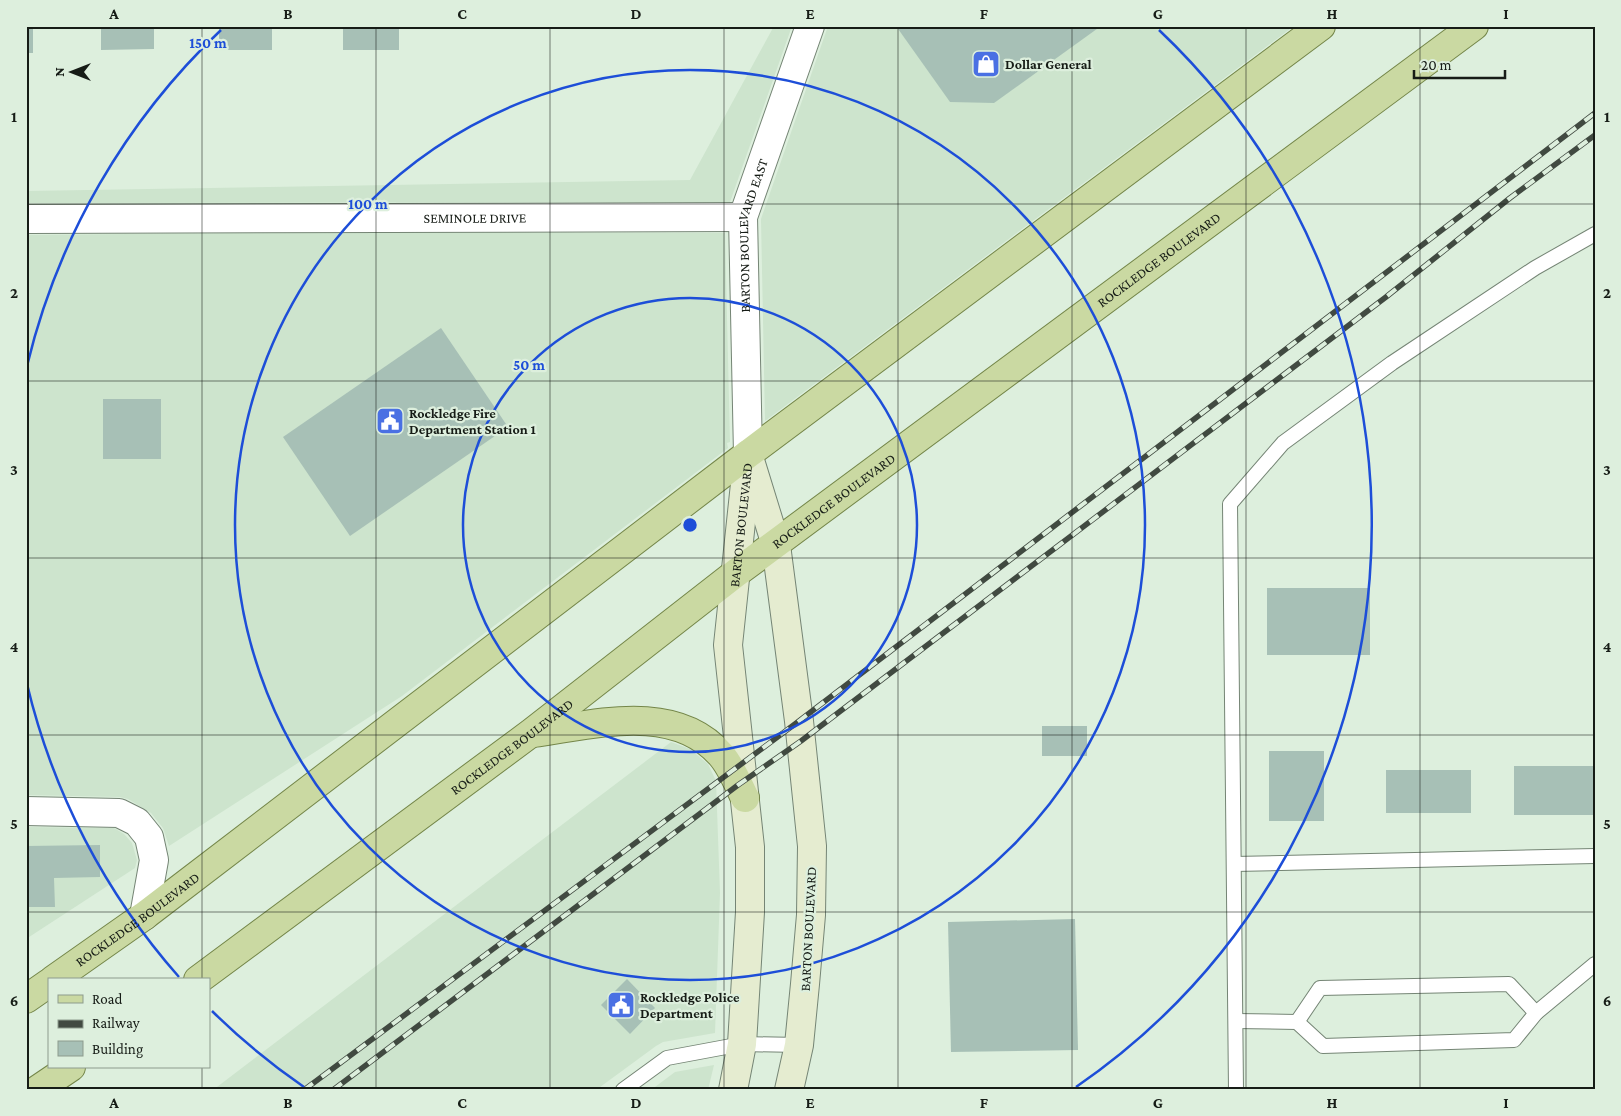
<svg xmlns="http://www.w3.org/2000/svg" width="1621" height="1116" viewBox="0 0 1621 1116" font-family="'Crimson Pro',serif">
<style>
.built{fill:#cde4cd}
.building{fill:#a7c0b6}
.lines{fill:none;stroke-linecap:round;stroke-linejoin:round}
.lane-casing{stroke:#758575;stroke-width:16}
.street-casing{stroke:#758575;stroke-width:30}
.secondary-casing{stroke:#758575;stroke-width:30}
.primary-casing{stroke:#748649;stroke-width:30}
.lane{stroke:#fff;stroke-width:14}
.street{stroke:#fff;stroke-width:28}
.secondary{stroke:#e5ecd0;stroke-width:28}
.primary{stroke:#cad9a2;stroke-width:28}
.rail-casing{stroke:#414a41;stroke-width:5.5}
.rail{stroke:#ddefdd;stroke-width:4;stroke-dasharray:11;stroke-linecap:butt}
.grid{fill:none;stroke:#161c16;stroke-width:1;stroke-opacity:0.55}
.ring{fill:none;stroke:#1d4ed8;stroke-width:2.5}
.labels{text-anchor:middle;stroke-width:4.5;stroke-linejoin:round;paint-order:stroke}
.poi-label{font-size:14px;font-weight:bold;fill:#161c16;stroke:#ddefdd;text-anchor:start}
.street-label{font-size:14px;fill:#161c16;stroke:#ddefdd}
.centre{fill:#1d4ed8;stroke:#ddefdd;stroke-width:2.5}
.ring-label{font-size:15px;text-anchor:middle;font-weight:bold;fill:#1d4ed8;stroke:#ddefdd;stroke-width:4.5;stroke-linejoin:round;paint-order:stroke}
.neatline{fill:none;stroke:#161c16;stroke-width:2}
.grid-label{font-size:16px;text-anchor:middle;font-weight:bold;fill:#161c16}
</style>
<rect width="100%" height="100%" fill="#ddefdd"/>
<!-- built -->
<g class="built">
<path d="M774 26H792L730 202 26 203V191L690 180Z"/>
<path d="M828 26H1294L765 421 761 219Z"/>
<path d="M341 232 725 233 730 442 727 443 728 448 402 696 169 846 163 828 151 813 128 799 120 797 26 795V235Z"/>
<path d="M671 742 690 749 708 764 716 781 720 893 715 1033 663 1042 656 1046 596 1090H213Z"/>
<path d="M26 827 114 828 124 834 132 843 137 860 135 868 26 939Z"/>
<path d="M714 1065 708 1090H651L675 1072Z"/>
</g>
<!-- building -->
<g class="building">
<rect x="26" y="26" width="7" height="27"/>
<path d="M101 26H154V49L101 50Z"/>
<rect x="219" y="26" width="53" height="24"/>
<rect x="343" y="26" width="56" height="24"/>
<path d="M896 26H1101L994 103 950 102Z"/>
<path d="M441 328 508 427 350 536 283 437Z"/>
<rect x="103" y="399" width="58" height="60"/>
<rect x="1267" y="588" width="103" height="67"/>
<rect x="1042" y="726" width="45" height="30"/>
<rect x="1269" y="751" width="55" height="70"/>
<rect x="1514" y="766" width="81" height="49"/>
<rect x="1386" y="770" width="85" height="43"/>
<path d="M100 845V877L54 878 55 907H26V846Z"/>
<path d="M1075 919 1078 1050 951 1052 948 922Z"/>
<path d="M627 979 655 1008 630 1034 601 1005Z"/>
</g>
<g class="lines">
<defs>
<g id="lane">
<path d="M1234 864 1595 856"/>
<path d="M1236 1021 1297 1022 1323 1046 1514 1040 1536 1013 1595 964"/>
<path d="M1297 1022 1320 988 1509 984 1536 1013"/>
<path d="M623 1090 667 1058 742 1044 799 1045"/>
<path d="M1236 1090 1230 504 1283 443 1392 363 1535 268 1595 234"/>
</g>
<g id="street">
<path id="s1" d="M26 219 743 217"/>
<path id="s2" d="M748 454 743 217 810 26"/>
<path d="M26 811 119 813 137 822 149 837 154 860 144 916"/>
</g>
<g id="secondary">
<path d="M748 454 776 545 799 721 812 846 811 915 805 984 799 1045 789 1090"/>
<path id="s3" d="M733 1090 742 1044 750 912V847L728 645 747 465"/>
</g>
<g id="primary">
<path d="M533 733C593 725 674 701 721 755 731 766 738 784 745 798"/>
<path id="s4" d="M53 980 144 916 748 454 1321 26"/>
<path id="s5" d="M198 980 531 733 736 573 1474 26"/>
<path d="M26 999 49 983"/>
<path d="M37 1090 71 1067"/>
</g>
</defs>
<!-- lane casing -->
<use href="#lane" class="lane-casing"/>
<!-- street casing -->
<use href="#street" class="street-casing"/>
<!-- secondary casing -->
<use href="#secondary" class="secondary-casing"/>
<!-- primary casing -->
<use href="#primary" class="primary-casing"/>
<!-- lane -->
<use href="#lane" class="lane"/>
<!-- street -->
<use href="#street" class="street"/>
<!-- secondary -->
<use href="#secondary" class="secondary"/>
<!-- primary -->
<use href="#primary" class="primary"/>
<defs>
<g id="rail">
<path d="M304 1090 799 721 1595 113"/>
<path d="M333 1090 738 785 801 741 1386 297 1510 198 1595 135"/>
</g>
</defs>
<!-- rail casing -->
<use href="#rail" class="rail-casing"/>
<!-- rail -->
<use href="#rail" class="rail"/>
</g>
<!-- grid -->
<path class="grid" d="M202 26V980M376 26V1090M550 26V1090M724 26V1090M898 26V1090M1072 26V1090M1246 26V1090M1420 26V1090M26 204H1595M26 381H1595M26 558H1595M26 735H1595M26 912H1595M202 1067V1090"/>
<!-- distance rings -->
<g class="ring">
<circle cx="690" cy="525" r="227"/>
<circle cx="690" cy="525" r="455"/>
<path d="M304 1087A682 682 0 0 1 212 1011M179 977A682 682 0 0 1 27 684M27 366A682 682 0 0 1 221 30M1159 30A682 682 0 0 1 1076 1087"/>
</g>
<!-- icons -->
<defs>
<symbol id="shop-square" viewBox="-11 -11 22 22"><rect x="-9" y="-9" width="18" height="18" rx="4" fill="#4a70e3" stroke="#ddefdd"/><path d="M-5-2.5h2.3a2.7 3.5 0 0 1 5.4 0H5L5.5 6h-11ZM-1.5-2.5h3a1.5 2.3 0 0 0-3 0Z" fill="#fff"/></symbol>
<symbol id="civic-square" viewBox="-11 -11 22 22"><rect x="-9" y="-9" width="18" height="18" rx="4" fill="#4a70e3" stroke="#ddefdd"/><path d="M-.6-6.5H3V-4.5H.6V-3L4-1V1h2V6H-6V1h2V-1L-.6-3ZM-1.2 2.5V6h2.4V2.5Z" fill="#fff"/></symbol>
</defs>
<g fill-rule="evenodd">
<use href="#shop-square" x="970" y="48" width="32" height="32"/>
<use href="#civic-square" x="374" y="405" width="32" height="32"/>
<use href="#civic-square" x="605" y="989" width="32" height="32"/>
</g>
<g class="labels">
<!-- poi labels -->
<g class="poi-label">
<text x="1005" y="69">Dollar General</text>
<text x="409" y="418">Rockledge Fire<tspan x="409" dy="16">Department Station 1</tspan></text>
<text x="640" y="1002">Rockledge Police<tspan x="640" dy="16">Department</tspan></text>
</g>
<!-- street labels -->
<g class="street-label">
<text dy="5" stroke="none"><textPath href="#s1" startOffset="449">SEMINOLE DRIVE</textPath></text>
<text dy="5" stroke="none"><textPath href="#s2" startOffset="220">BARTON BOULEVARD EAST</textPath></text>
<text dy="5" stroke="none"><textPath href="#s5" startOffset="1201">ROCKLEDGE BOULEVARD</textPath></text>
<text dy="5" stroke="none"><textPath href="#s5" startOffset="796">ROCKLEDGE BOULEVARD</textPath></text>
<text dy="5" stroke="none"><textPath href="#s3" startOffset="568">BARTON BOULEVARD</textPath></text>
<text dy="5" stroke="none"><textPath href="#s5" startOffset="391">ROCKLEDGE BOULEVARD</textPath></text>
<text dy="5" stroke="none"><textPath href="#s4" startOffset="104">ROCKLEDGE BOULEVARD</textPath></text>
<text transform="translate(808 929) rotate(-87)" y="5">BARTON BOULEVARD</text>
</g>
</g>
<circle cx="690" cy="525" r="8" class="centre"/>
<g class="ring-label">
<text x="208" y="48">150 m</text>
<text x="368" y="209">100 m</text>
<text x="529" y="370">50 m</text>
</g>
<!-- border -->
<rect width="1621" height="1116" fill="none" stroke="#ddefdd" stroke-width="55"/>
<!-- legend -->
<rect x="48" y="978" width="162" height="90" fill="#ddefdd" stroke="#8d9b8d"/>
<rect x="58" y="995" width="25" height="8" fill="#cad9a2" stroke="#8d9b8d"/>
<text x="92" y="1004" font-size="15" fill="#161c16">Road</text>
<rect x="58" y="1020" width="25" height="8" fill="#414a41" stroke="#8d9b8d"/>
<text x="92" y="1028" font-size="15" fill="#161c16">Railway</text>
<rect x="58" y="1041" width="25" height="15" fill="#a7c0b6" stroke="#8d9b8d"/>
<text x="92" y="1054" font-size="15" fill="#161c16">Building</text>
<!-- north arrow -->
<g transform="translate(72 72) rotate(270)" stroke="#ddefdd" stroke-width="4" paint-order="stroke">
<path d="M0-4L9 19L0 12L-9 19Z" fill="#161c16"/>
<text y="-8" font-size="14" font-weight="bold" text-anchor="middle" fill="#161c16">N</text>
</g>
<!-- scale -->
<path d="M1414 70v8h91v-8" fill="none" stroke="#161c16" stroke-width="2.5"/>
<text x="1421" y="70" font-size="15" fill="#161c16" stroke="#ddefdd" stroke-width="4" paint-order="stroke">20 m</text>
<rect x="28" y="28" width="1566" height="1060" class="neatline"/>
<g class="grid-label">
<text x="114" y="19">A</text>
<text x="288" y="19">B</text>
<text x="462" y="19">C</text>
<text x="636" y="19">D</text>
<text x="810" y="19">E</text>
<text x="984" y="19">F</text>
<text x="1158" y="19">G</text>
<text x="1332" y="19">H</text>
<text x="1506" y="19">I</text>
<text x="14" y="122">1</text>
<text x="1607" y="122">1</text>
<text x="14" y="298">2</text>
<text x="1607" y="298">2</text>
<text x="14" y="475">3</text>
<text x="1607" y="475">3</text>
<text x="14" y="652">4</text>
<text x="1607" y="652">4</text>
<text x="14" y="829">5</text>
<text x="1607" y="829">5</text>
<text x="14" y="1006">6</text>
<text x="1607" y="1006">6</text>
<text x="114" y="1108">A</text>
<text x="288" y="1108">B</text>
<text x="462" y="1108">C</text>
<text x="636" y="1108">D</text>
<text x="810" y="1108">E</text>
<text x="984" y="1108">F</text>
<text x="1158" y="1108">G</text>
<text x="1332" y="1108">H</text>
<text x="1506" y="1108">I</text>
</g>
</svg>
